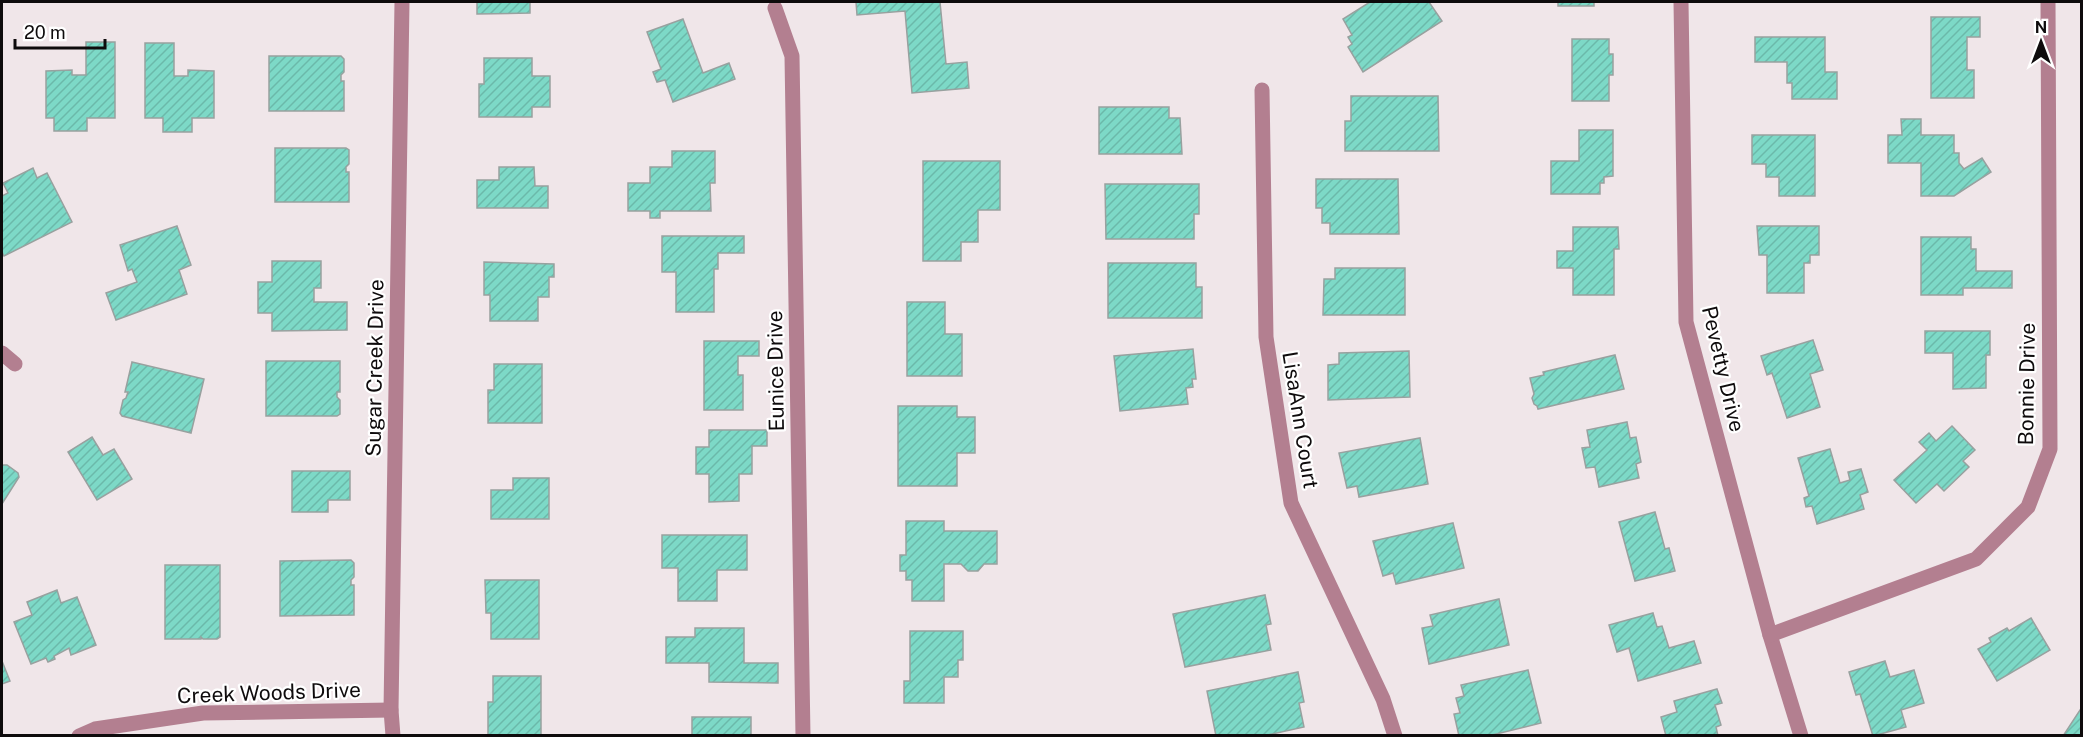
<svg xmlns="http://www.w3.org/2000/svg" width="2083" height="737" viewBox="0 0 2083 737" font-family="'Public Sans',sans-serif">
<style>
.building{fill:url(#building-hatch);stroke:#98a19f;stroke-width:1.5}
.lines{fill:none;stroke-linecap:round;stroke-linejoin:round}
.minor{stroke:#b37f90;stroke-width:15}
.labels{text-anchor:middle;stroke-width:4.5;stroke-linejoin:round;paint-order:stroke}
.street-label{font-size:21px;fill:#0e0b0c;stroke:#fff}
</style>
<defs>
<pattern id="building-hatch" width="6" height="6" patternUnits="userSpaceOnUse" patternTransform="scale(1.5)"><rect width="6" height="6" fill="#7dd9c7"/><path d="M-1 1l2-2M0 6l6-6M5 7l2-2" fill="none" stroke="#6bb9aa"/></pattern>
</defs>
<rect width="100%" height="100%" fill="#f0e6e9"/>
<!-- building -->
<g class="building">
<path d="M477 2H530V13L477 14Z"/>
<path d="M856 2H940L946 64 967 62 969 88 912 93 905 11 857 15Z"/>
<path d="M1370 2H1429L1442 21 1363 72 1348 47 1352 44 1348 37 1352 35 1343 19Z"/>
<path d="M1547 2H1594V6H1558V2Z"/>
<path d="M1931 17H1980V37H1967V70H1974V98H1931Z"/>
<path d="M683 19 703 73 729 63 735 79 673 102 665 80 657 82 653 72 661 69 647 32Z"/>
<path d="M1755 37H1825V72H1837V99H1792V83H1787V62H1755Z"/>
<path d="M1572 39H1609V54H1613V75H1609V101H1572Z"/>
<path d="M86 42H115V118H87V131H54V118H46V71L72 70V75H86Z"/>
<path d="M145 43H174V76H188V70L214 71V118H192V132H163V118H145Z"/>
<path d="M269 56H341L344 59V72L341 75V81H344V111H269Z"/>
<path d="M484 58H532V76H550V107H532V117H479V84H484Z"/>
<path d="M1351 96H1438L1439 151H1345V121H1351Z"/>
<path d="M1099 107H1169V118H1180L1182 154H1099Z"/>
<path d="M1901 119H1921V135H1954V153H1959V163L1964 169 1982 158 1991 172 1954 196H1921V163H1888V135H1902Z"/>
<path d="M1579 130H1613V176L1604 177V183H1600V194H1551V161H1579Z"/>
<path d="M1752 135H1815V196H1779V177H1766V164H1752Z"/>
<path d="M275 148H346L349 150V164L346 167V172H349V202H275Z"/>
<path d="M672 151H715V183H710L711 211H660V218H650V211H628V183H650V167H672Z"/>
<path d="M923 161H1000V210H978V242H961V261H923Z"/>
<path d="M499 167H534L535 186H548V208H477V180H499Z"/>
<path d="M33 168 37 178 47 173 72 222 4 256 2 252V196L8 193 3 183Z"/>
<path d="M1316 179H1398L1399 234H1330V223H1322V208H1316Z"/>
<path d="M1105 184H1199V214H1194V239H1106Z"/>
<path d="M177 226 191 265 179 270 187 294 116 320 106 293 137 282 132 269 128 271 120 245Z"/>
<path d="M1757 226H1819V255H1810V263H1804V293H1767V255H1759Z"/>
<path d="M1573 227H1618L1619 249H1614V295H1573V268H1557V251H1573Z"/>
<path d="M662 236H744V253H718V269H714V312H676V272H662Z"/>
<path d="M1921 237H1971V249H1976V271H2012V288H1963V295H1921Z"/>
<path d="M272 261H321V288H314V302H347V330L272 331V313H258V282H272Z"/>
<path d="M484 262 554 264V277H549V297H538V321H490V295H484Z"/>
<path d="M1108 263H1196V287H1202V318H1108Z"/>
<path d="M1335 268H1405V315H1323L1324 279H1335Z"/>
<path d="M907 302H945V334H962V376H907Z"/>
<path d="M1925 331H1990V355H1986V388L1953 389V353H1925Z"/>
<path d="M1813 340 1823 370 1810 374 1820 407 1787 418 1772 373 1767 375 1761 356Z"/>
<path d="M704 341H759V356H738V375H743V410H704Z"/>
<path d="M1193 349 1196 379H1192L1193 387 1186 388 1188 404 1120 411 1114 356Z"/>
<path d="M1409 351 1410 397 1328 400V365L1339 364V353Z"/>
<path d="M1615 355 1624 389 1538 409 1537 406 1534 404 1532 398 1534 394 1530 378 1544 375 1543 372Z"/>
<path d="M266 361H340V392H337V397L340 400V414L337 416H266Z"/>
<path d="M132 362 204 379 191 433 122 416 120 413 123 400 126 398 128 392H125Z"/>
<path d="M494 364H542V423H488V390H494Z"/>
<path d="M898 406H957V417H975V453H957V486H898Z"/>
<path d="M1627 422 1630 438 1636 437 1641 462 1636 464 1639 478 1599 487 1595 467 1586 468 1582 448 1590 447 1587 430Z"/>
<path d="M1952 426 1975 450 1963 461 1969 467 1944 491 1937 484 1916 503 1894 480 1927 450 1919 442 1929 433 1936 441Z"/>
<path d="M709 430H767V446H752V474H739V501L709 502V474H696V447H709Z"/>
<path d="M92 437 103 455 114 449 132 479 97 500 68 452Z"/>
<path d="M1420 438 1428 484 1359 497 1357 486 1347 488 1339 453Z"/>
<path d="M1830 449 1840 483 1850 480 1848 472 1861 469 1868 492 1860 495 1864 509 1817 524 1812 506 1806 507 1804 498 1809 496 1798 458Z"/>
<path d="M2 465H7L18 473 19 477 2 504Z"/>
<path d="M292 471H350V500H328V512H292Z"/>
<path d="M513 478H549V519H491V490H513Z"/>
<path d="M1655 512 1665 549 1669 548 1675 571 1635 581 1619 522Z"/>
<path d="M906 521H944V531H997V564H984L978 571H968L961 564H944V601H912V580H906V571H900V555H906Z"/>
<path d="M1453 523 1464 568 1396 584 1393 573 1383 576 1373 541Z"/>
<path d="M662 535H747V570H717V601H678V568H662Z"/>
<path d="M351 560 354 563V577L351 580V585H354V615L280 616V561Z"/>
<path d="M165 565H220V637L217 639H203L201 637V639H165Z"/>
<path d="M485 580H539V639H491V613H486Z"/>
<path d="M57 590 61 603 77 597 96 645 71 655 69 648 54 656 55 659 48 662 46 658 31 664 14 622 32 615 27 602Z"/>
<path d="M1265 595 1271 624 1266 625 1271 650 1185 667 1173 614Z"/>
<path d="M1499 599 1509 645 1429 664 1422 628 1433 626 1430 615Z"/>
<path d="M1653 613 1657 627 1662 626 1669 648 1694 641 1701 663 1638 681 1629 648 1617 652 1609 625Z"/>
<path d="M2031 618 2050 650 1997 681 1978 649 1991 642 1989 638 2007 628 2009 631Z"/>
<path d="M695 628H744V663H778V683L709 682V663H666V637H695Z"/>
<path d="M910 631H963V660H958V677H944V703H904V681H910Z"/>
<path d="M2 661 10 681 2 684Z"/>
<path d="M1885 661 1890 677 1914 670 1924 703 1901 710 1906 727 1873 736 1860 694 1856 695 1849 672Z"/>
<path d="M1528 670 1541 723 1488 736H1459L1454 714 1460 713 1456 698 1464 696 1461 685Z"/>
<path d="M1298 672 1304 702 1299 703 1304 727 1263 736H1216L1207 691Z"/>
<path d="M493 676H541V735H488V702H493Z"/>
<path d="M1717 689 1722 703 1715 705 1721 725 1716 727 1718 736H1666L1661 717 1677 712 1674 701Z"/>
<path d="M2082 707V736H2063Z"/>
<rect x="692" y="717" width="59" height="19"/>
</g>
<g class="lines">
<!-- minor -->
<g class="minor">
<path d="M1681 2 1686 322 1770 635 1801 736"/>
<path d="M775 8 792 56 803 736"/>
<path d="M1262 90 1266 337 1291 503 1383 699 1395 736"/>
<path d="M2 353 15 364"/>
<path d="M1770 635 1976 559 2028 507 2050 449 2048 2"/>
<path d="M79 736 95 729 203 713 391 710"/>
<path d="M393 736 391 710 402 2"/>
</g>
</g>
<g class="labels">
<!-- street labels -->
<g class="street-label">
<text transform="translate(375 368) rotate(-89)" y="7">Sugar Creek Drive</text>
<text transform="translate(1723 369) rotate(77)" y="7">Pevetty Drive</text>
<text transform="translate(776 371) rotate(-91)" y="7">Eunice Drive</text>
<text transform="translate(2027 384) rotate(-89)" y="7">Bonnie Drive</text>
<text transform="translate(1300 420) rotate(81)" y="7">LisaAnn Court</text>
<text transform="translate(269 693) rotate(-2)" y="7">Creek Woods Drive</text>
</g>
</g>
<!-- border -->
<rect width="2083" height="737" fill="none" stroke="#0e0b0c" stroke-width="6"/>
<!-- north arrow -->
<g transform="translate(2041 42)" stroke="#ffffff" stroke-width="4.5" paint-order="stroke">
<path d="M0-4.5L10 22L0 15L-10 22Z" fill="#0e0b0c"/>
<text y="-9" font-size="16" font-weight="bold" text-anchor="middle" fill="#0e0b0c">N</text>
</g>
<!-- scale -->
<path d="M15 39v9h90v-9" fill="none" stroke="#0e0b0c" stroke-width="3"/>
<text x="24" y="39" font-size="18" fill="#0e0b0c" stroke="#ffffff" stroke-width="4.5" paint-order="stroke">20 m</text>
</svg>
